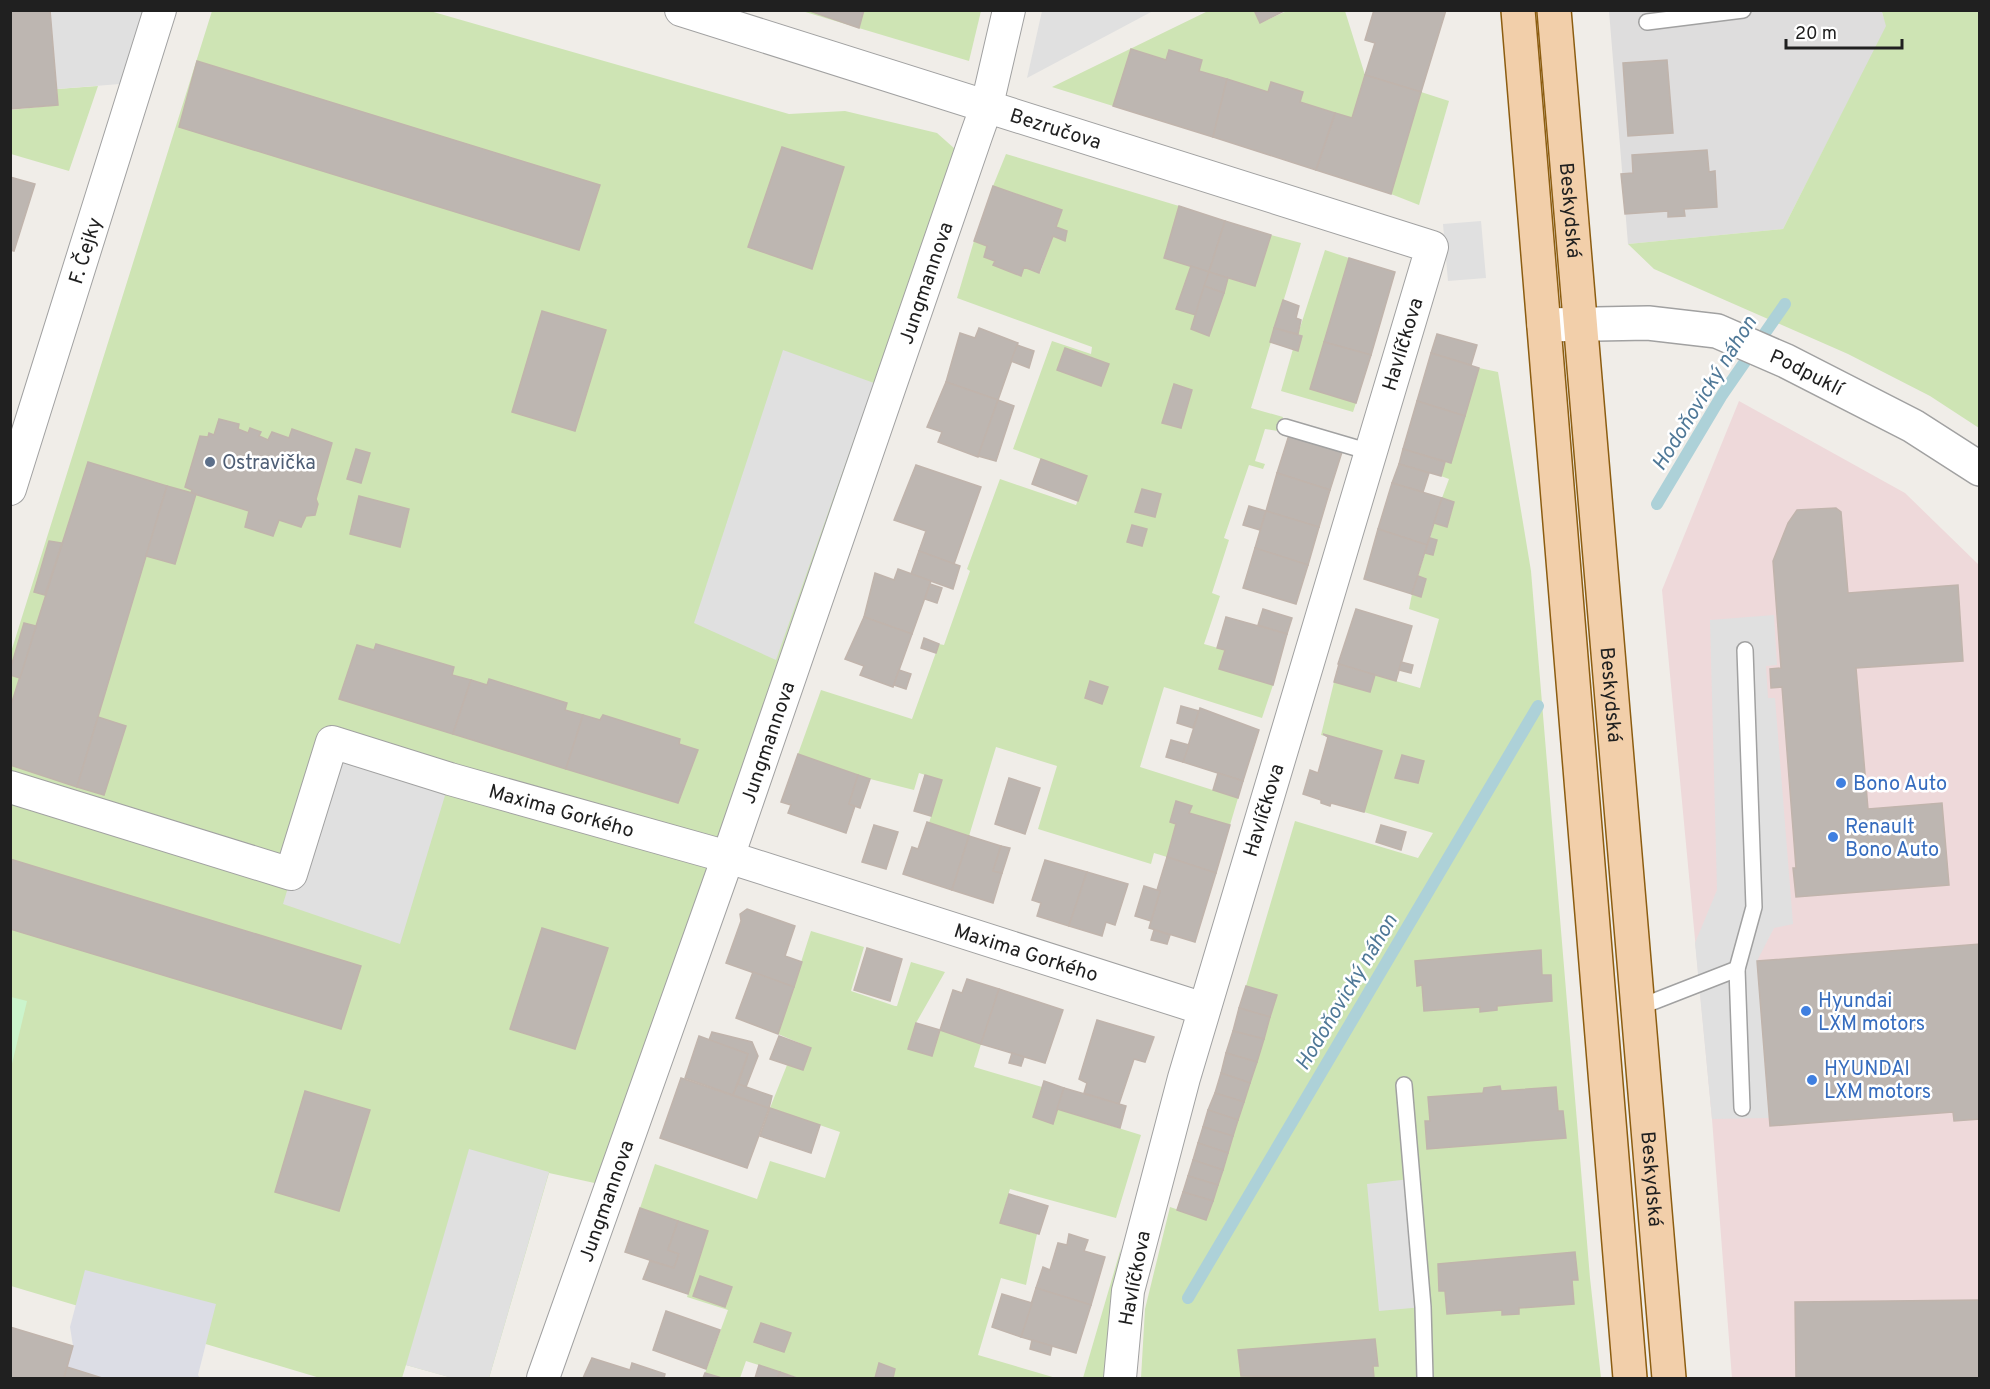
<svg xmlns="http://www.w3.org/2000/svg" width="1990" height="1389" viewBox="0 0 1990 1389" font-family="Overpass,sans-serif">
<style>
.residential{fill:#dedddd}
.commercial{fill:#eed9da}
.grass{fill:#cee4b4;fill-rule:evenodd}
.park{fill:#cbf4cc}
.parking{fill:#e0e0e0}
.plaza{fill:#dcdde5}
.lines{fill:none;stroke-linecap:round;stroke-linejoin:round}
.stream{stroke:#add1d8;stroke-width:12}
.building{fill:#bdb6b1;stroke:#c0b4ac;stroke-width:1.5}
.service-casing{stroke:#a1a1a1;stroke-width:18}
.minor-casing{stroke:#a1a1a1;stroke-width:34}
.tertiary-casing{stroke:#a1a1a1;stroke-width:36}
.primary-casing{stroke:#8c5d11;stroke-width:36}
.service{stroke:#fff;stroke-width:15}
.minor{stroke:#fff;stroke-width:32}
.tertiary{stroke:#fff;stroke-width:33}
.primary{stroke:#f2cfaa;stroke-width:33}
.service-dot{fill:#5c6f8a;stroke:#fff;stroke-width:2}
.shop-dot{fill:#3f7fe0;stroke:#fff;stroke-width:2}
.labels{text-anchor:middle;stroke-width:5;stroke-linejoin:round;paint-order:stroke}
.street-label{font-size:20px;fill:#202020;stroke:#fff}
.service-label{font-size:20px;fill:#4e5e75;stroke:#fff;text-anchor:start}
.shop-label{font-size:20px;fill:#366cbe;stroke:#fff;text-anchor:start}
.water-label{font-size:21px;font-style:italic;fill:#4f7897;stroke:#fff}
</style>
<rect width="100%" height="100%" fill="#f0ede8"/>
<!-- residential -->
<path class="residential" d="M1609 11H1886L1882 13 1887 26 1783 229 1628 244Z"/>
<!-- commercial -->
<path class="commercial" d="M1739 401 1905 493 1979 565V1378H1732L1712 1119 1662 590Z"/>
<!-- grass -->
<g class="grass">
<path d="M1210 10 1254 11 1260 23 1287 11H1345L1365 75 1352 118 1300 102 1303 92 1271 82 1268 92 1199 71 1202 60 1169 50 1166 60 1131 49 1113 106 1052 87Z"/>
<path d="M212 11H430L789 114 845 111 937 133 955 149 599 1184 549 1173 489 1378H453L406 1365 402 1378H320L11 1286V652Z"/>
<path d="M802 11H981L969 61Z"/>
<path d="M1886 11H1979V428L1930 396 1848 354 1654 269 1628 244 1783 229 1886 26 1882 12Z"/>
<path d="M98 86 69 171 11 154 10 110 58 105 57 89Z"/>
<path d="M1421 92 1449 101 1419 205 1391 194Z"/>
<path d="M1006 154 1179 206 1164 257 1191 266 1177 309 1196 315 1209 335 1228 278 1255 286 1271 235 1301 243 1251 408 1283 417 1278 431 1265 429 1255 461 1265 464 1263 469 1249 465 1224 538 1229 540 1212 593 1220 596 1204 644 1225 650 1219 669 1273 685 1262 718 1164 687 1140 767 1238 798 1230 825 1189 813 1191 806 1176 801 1170 822 1176 824 1167 857 1154 853 1151 864 1038 829 1057 766 996 747 969 836 929 823 942 780 919 773 914 790 870 779 798 754 821 690 912 719 939 644 944 645 970 571 967 569 1000 479 1076 505 1087 476 1013 449 1052 341 1091 354 1092 347 957 298 974 241 987 246 984 257 995 261 993 265 1020 275 1024 267 1040 273 1053 236 1065 240 1067 231 1056 227 1061 210 993 186ZM1174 385 1192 390 1181 428 1162 423ZM1142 489 1161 494 1135 511ZM1132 525 1147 529 1142 546 1127 542Z"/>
<path d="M1325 250 1349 258 1310 389 1356 403 1353 412 1281 391 1293 349 1298 350 1302 336 1298 334Z"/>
<path d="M1479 368 1498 372 1531 571 1590 1278 1601 1378H1141L1145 1309 1170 1207 1206 1219 1277 995 1246 986 1295 821 1418 858 1433 833 1364 812 1381 751 1321 735 1334 682 1370 692 1375 675 1420 688 1439 619 1409 609 1412 594 1421 596 1426 580 1418 576 1425 553 1433 555 1437 540 1430 538 1434 523 1447 527 1454 503 1442 498 1449 479 1441 476 1445 462 1451 463Z"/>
<path d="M811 931 864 947 851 991 895 1006H897L911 962 945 972 916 1023 909 1049 932 1056 940 1030 981 1044 974 1067 1042 1087 1033 1117 1053 1123 1057 1109 1141 1135 1116 1218 1010 1189 1000 1223 1037 1234 1026 1285 1001 1278 978 1355 1056 1378H893L895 1369 880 1364 875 1378H799L746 1361 740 1378H718L705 1373 728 1310 687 1297 708 1231 640 1208 655 1164 757 1199 770 1161 825 1178 840 1132 770 1108 787 1065 803 1070 811 1048 778 1034Z"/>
<path d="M1121 1248 1109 1323 1105 1378H1083Z"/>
</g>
<!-- park -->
<path class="park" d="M11 997 27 1001 11 1068 10 997Z"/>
<!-- parking -->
<g class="parking">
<path d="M50 11H144L120 84 57 89Z"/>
<path d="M1042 11V10L1153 11 1027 78Z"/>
<path d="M1481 221 1486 278 1448 281 1443 224Z"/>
<path d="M783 350 874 383 776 660 694 623Z"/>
<path d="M1774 615 1777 665 1766 666 1768 698H1775L1793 924 1774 928 1757 961 1769 1118 1712 1119 1695 943 1717 890 1710 620Z"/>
<path d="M332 742 450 779 400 944 283 904Z"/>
<path d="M469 1149 549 1172 489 1378H452L406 1365Z"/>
<path d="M1410 1179 1423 1307 1379 1311 1367 1184Z"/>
</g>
<!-- plaza -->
<path class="plaza" d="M85 1270 216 1304 198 1375 200 1378H102L67 1367 73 1346 70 1327Z"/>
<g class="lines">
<!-- stream -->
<g class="stream">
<path d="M1657 504 1722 395 1785 304"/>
<path d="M1188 1298 1538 706"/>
</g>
</g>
<!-- building -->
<g class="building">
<path d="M10 10H50L58 105 10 109Z"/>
<path d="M807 10H864L859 28Z"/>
<path d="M1254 10H1284V11L1260 23Z"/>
<path d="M1374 10H1446L1421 92 1365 75 1375 43 1365 40Z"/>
<path d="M1131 49 1166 60 1169 50 1202 60 1199 71 1227 79 1213 137 1113 106Z"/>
<path d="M1667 60 1673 133 1628 136 1623 63Z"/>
<path d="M197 61 600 185 579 250 179 127Z"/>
<path d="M1365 75 1421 92 1391 194 1316 170 1335 113 1352 118Z"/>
<path d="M1227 79 1268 92 1271 82 1303 92 1300 102 1335 113 1316 170 1213 137Z"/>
<path d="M782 147 844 167 812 269 748 247Z"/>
<path d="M1707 150 1709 172 1715 171 1717 207 1684 209 1685 216 1668 217V211L1625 214 1621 174 1633 173 1632 155Z"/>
<path d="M10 177 35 184 14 251 10 250Z"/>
<path d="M993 186 1062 210 1056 227 1067 231 1065 241 1053 236 1039 273 1024 267 1021 276 993 265 995 261 984 257 987 246 974 241Z"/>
<path d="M1179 206 1225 221 1209 272 1164 258Z"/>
<path d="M1225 221 1271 235 1255 286 1209 272Z"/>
<path d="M1349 258 1395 272 1371 355 1324 342Z"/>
<path d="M1191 266 1209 272 1196 315 1176 309Z"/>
<path d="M1209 272 1228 278 1224 293 1204 286Z"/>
<path d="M1204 286 1224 293 1209 336 1191 329Z"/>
<path d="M1283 300 1299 306 1296 318 1301 320 1298 334 1274 328Z"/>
<path d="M542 311 606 330 575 431 512 412Z"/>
<path d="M979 328 1018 343 998 400 946 382 960 333 975 338Z"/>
<path d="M1274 328 1302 336 1298 351 1270 342Z"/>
<path d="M1437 334 1477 345 1471 365 1431 353Z"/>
<path d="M1324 342 1371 355 1356 403 1310 389Z"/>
<path d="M1017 345 1034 351 1029 368 1011 361Z"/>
<path d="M1065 348 1109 364 1101 386 1057 370Z"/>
<path d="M1431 353 1479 368 1465 416 1417 401Z"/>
<path d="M946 382 998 400 978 457 938 442 942 432 927 427Z"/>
<path d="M1174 384 1192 390 1181 428 1162 423Z"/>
<path d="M998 400 1014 406 996 461 978 456Z"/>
<path d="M1417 401 1465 416 1451 463 1403 449Z"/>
<path d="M219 419 239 424 238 429 248 433 250 428 261 432 259 436 268 440 272 432 289 438 292 429 332 443 316 499 318 504 315 515 306 516 301 527 279 520 273 536 245 527 249 511 191 493 192 490 185 487 200 436 208 437 209 433 214 435Z"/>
<path d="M1289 435 1342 452 1330 490 1277 473Z"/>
<path d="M356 449 370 453 361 483 347 479Z"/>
<path d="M1403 449 1445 462 1441 476 1399 464Z"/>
<path d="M1041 459 1087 476 1078 501 1032 484Z"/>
<path d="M88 462 167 486 77 787 10 765V708Z"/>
<path d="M1399 464 1429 473 1423 492 1392 483Z"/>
<path d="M916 465 981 487 954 564 919 551 926 531 894 520Z"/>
<path d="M1277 473 1330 490 1319 527 1266 511Z"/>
<path d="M1392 483 1442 498 1427 545 1378 529Z"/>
<path d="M167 486 196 494 175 564 146 556Z"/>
<path d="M1142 489 1161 494 1155 517 1135 512Z"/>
<path d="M359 496 409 509 400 547 350 534Z"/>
<path d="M1442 498 1454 502 1447 527 1434 523Z"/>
<path d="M1249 506 1266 511 1260 530 1243 525Z"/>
<path d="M1836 508 1841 512 1848 593 1958 585 1963 661 1856 668 1868 809 1942 803 1949 885 1796 897 1793 868H1796L1782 687 1771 688 1770 669 1781 668 1773 561 1788 523 1797 510Z"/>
<path d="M1266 511 1319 527 1308 565 1255 548Z"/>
<path d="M1132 525 1147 529 1142 546 1127 542Z"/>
<path d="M1378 529 1427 545 1412 594 1364 579Z"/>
<path d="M1430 538 1437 540 1433 555 1425 553Z"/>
<path d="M49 541 62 543 45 595 34 592Z"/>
<path d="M1255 548 1308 565 1296 604 1243 588Z"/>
<path d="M919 551 960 566 953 589 911 574Z"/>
<path d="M898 569 931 581 912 634 864 617 875 573 894 580Z"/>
<path d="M1418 576 1426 579 1421 597 1412 594Z"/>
<path d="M930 584 942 588 937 603 925 599Z"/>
<path d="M1263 609 1292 618 1287 634 1258 625Z"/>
<path d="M1356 609 1412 626 1396 681 1338 664Z"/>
<path d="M864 617 912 634 893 687 860 675 864 666 845 659Z"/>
<path d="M1226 617 1287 634 1273 685 1219 669 1225 650 1217 648Z"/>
<path d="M24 623 36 626 20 678 10 675V670Z"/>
<path d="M924 638 939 644 936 653 921 648Z"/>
<path d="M376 644 454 667 452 675 471 680 453 734 339 699 357 645 374 650Z"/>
<path d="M1401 662 1413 665 1411 673 1399 670Z"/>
<path d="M1339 664 1375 675 1370 692 1334 682Z"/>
<path d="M899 670 911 674 906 689 894 685Z"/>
<path d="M489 679 567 703 565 710 583 715 566 769 453 734 471 680 487 685Z"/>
<path d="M1090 681 1108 687 1102 704 1085 698Z"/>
<path d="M1181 706 1199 711 1193 728 1177 723Z"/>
<path d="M1200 708 1259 730 1243 781 1183 762Z"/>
<path d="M583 715 600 720 603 715 680 739 679 744 698 750 678 803 566 769Z"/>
<path d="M98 717 126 726 104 795 77 787Z"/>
<path d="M1323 734 1382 751 1364 812 1331 803 1330 806 1321 803V800L1303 794 1310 770 1318 773 1328 737Z"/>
<path d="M1171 740 1189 745 1183 762 1166 757Z"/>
<path d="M798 754 858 775 849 804 855 806 846 833 788 813 791 805 781 802Z"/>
<path d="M1402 755 1424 761 1418 783 1395 778Z"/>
<path d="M1218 773 1243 781 1238 798 1213 790Z"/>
<path d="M858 775 870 779 860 808 849 804Z"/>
<path d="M925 775 942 780 931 816 914 811Z"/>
<path d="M1009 778 1040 788 1025 834 995 824Z"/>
<path d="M1176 801 1192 806 1189 813 1230 825 1216 873 1167 857 1176 824 1170 822Z"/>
<path d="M927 822 969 836 952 890 903 874 912 847 918 849Z"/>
<path d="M874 825 898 832 886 869 862 862Z"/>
<path d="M1381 825 1406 832 1401 850 1376 842Z"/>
<path d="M969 836 1001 846 993 871 1002 873 993 903 952 890Z"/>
<path d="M1001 846 1010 848 1002 873 993 871Z"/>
<path d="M1167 857 1216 873 1195 942 1149 928 1160 891 1157 890Z"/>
<path d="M10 859 361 966 341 1029 10 929Z"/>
<path d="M1045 860 1087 872 1069 926 1037 916 1041 903 1032 900Z"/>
<path d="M1087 872 1128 884 1115 925 1106 922 1102 936 1069 926Z"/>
<path d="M1144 886 1160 891 1151 921 1135 916Z"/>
<path d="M747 909 795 926 785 956 802 962 794 987 726 963 741 921 740 914Z"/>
<path d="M542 928 608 948 575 1049 510 1029Z"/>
<path d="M1154 930 1170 935 1167 944 1151 940Z"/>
<path d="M1980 944V1119L1954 1121 1953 1112 1770 1126 1757 961Z"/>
<path d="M867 948 902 959 890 1001 854 990Z"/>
<path d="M1541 950 1542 975H1551L1552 1001 1497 1006V1010L1480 1012V1007L1424 1011 1422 985 1417 986 1415 961Z"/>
<path d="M753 972 794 987 778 1034 736 1018Z"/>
<path d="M967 979 999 989 981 1044 940 1030 953 990 962 993Z"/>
<path d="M1246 986 1277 995 1270 1017 1239 1008Z"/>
<path d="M999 989 1063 1010 1045 1063 981 1044Z"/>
<path d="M1239 1008 1270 1017 1264 1039 1233 1031Z"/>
<path d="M1097 1020 1154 1037 1145 1062 1134 1059 1119 1104 1084 1093 1087 1083 1079 1079Z"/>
<path d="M916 1023 940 1030 932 1056 908 1049Z"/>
<path d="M1233 1031 1264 1039 1257 1062 1226 1053Z"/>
<path d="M712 1032 752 1042 758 1056 746 1087 738 1084 748 1054 709 1040Z"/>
<path d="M699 1036 748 1054 733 1095 685 1078Z"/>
<path d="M779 1036 811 1048 803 1070 770 1059Z"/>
<path d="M1012 1053 1024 1057 1021 1066 1009 1063Z"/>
<path d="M1226 1053 1257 1062 1250 1083 1221 1073Z"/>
<path d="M1221 1073 1250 1083 1244 1102 1215 1093Z"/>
<path d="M681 1078 769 1108 747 1168 660 1138Z"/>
<path d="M1044 1081 1064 1088 1053 1124 1033 1117Z"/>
<path d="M738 1084 772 1096 769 1108 733 1095Z"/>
<path d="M1500 1086 1501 1091 1556 1087 1558 1111H1563L1566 1138 1427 1149 1425 1121H1430L1428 1097 1483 1093 1484 1088Z"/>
<path d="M1064 1088 1126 1106 1120 1128 1057 1109Z"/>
<path d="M305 1091 370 1110 339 1211 275 1192Z"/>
<path d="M1215 1093 1244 1102 1238 1120 1208 1110Z"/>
<path d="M770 1108 820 1125 811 1153 760 1136Z"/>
<path d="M1208 1110 1238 1120 1233 1136 1203 1127Z"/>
<path d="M1203 1127 1233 1136 1228 1153 1198 1143Z"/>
<path d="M1198 1143 1228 1153 1223 1170 1193 1160Z"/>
<path d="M1193 1160 1223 1170 1218 1185 1188 1176Z"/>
<path d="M1188 1176 1218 1185 1213 1201 1183 1192Z"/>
<path d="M1183 1192 1213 1201 1206 1220 1177 1210Z"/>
<path d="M1009 1194 1048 1206 1039 1234 1000 1223Z"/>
<path d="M640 1208 678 1221 668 1250 679 1254 674 1268 625 1252Z"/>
<path d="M678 1221 708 1231 688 1294 643 1279 650 1261 674 1268 679 1254 668 1250Z"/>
<path d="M1069 1234 1088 1240 1084 1251 1105 1257 1091 1305 1036 1288 1043 1267 1050 1270 1058 1243 1067 1245Z"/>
<path d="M1575 1252 1578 1280H1572L1574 1304 1519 1308V1314L1502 1315V1310L1447 1314 1445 1291H1439L1438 1264Z"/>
<path d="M700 1276 732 1287 725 1307 693 1296Z"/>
<path d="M1036 1288 1091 1305 1076 1353 1021 1337Z"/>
<path d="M1002 1294 1032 1303 1021 1337 992 1327Z"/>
<path d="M1980 1300V1378H1796L1795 1302Z"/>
<path d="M666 1311 720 1330 706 1369 653 1350Z"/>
<path d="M761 1323 791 1333 784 1352 754 1342Z"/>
<path d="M10 1327 73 1346 64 1378H10Z"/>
<path d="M1375 1339 1378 1366H1373L1374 1378 1241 1376 1238 1350Z"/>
<path d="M1032 1340 1052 1346 1050 1355 1030 1349Z"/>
<path d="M592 1358 630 1370 632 1363 665 1374 664 1378H583Z"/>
<path d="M879 1363 895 1369 893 1378H875Z"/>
<path d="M759 1365 780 1372 778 1378H755Z"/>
<path d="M67 1367 102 1378H64Z"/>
<path d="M780 1372 797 1378H778Z"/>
<path d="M705 1373 719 1377 718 1378H703Z"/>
</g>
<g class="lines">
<defs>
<g id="service">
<path d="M1647 22 1743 10"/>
<path d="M1285 427 1370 452"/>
<path d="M1737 969 1742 1108"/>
<path d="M1637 1008 1737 969 1754 907 1745 650"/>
<path d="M1404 1085 1423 1307 1425 1378"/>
</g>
<g id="minor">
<path id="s1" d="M681 10 1432 247 1184 1078 1128 1291 1120 1378"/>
<path id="s2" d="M10 489 160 10"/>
<path id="s3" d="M10 787 291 874 332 742 450 779 728 857 1204 1009"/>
<path id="s4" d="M543 1378 728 857 976 136 987 105 1009 10"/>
</g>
<g id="tertiary">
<path id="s5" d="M1544 325 1648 323 1717 331 1786 361 1913 426 1980 469"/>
</g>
<g id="primary">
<path d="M1518 10 1630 1378"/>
<path id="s6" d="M1554 10 1669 1378"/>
</g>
</defs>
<!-- service casing -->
<use href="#service" class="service-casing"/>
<!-- minor casing -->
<use href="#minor" class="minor-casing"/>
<!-- tertiary casing -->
<use href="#tertiary" class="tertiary-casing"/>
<!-- primary casing -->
<use href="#primary" class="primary-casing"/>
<!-- service -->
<use href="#service" class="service"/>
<!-- minor -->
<use href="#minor" class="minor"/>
<!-- tertiary -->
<use href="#tertiary" class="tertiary"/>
<!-- primary -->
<use href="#primary" class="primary"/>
</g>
<!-- markers -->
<circle class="service-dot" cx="210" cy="462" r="6"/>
<g class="shop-dot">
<circle cx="1841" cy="783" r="6"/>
<circle cx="1833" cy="837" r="6"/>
<circle cx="1806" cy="1011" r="6"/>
<circle cx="1812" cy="1080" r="6"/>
</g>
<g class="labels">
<!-- street labels -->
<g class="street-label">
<text dy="7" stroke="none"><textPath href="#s1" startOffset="393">Bezručova</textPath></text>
<text dy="7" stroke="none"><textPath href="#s6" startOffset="201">Beskydská</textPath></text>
<text dy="7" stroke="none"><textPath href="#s2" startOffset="250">F. Čejky</textPath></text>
<text dy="7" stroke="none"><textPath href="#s4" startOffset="1160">Jungmannova</textPath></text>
<text transform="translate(1402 344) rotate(-73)" y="7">Havlíčkova</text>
<text dy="7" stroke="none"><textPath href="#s5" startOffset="272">Podpuklí</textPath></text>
<text dy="7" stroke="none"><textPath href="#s6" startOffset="687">Beskydská</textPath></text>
<text dy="7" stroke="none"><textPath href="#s4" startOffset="674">Jungmannova</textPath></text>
<text dy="7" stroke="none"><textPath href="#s3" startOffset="672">Maxima Gorkého</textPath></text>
<text transform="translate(1263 810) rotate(-73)" y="7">Havlíčkova</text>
<text dy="7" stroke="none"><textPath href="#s3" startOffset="1158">Maxima Gorkého</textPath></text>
<text dy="7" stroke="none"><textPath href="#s6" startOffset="1173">Beskydská</textPath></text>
<text dy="7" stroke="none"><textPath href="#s4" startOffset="188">Jungmannova</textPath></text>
<text transform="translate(1134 1278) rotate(-79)" y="7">Havlíčkova</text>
</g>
<!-- service labels -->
<g class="service-label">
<text x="222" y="469">Ostravička</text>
</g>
<!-- shop labels -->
<g class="shop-label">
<text x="1853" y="790">Bono Auto</text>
<text x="1845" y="833">Renault<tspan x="1845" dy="23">Bono Auto</tspan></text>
<text x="1818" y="1007">Hyundai<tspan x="1818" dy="23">LXM motors</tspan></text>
<text x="1824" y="1075">HYUNDAI<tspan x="1824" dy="23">LXM motors</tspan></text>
</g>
<!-- water labels -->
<g class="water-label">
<text transform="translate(1704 393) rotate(-58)" y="7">Hodoňovický náhon</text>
<text transform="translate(1346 992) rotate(-59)" y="7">Hodoňovický náhon</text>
</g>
</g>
<!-- border -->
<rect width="1990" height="1389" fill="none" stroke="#202020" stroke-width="24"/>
<!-- scale -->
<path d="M1786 39v9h116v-9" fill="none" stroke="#202020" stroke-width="3"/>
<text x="1795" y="39" font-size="18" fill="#202020" stroke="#ffffff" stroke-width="4.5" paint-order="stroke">20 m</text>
</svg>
